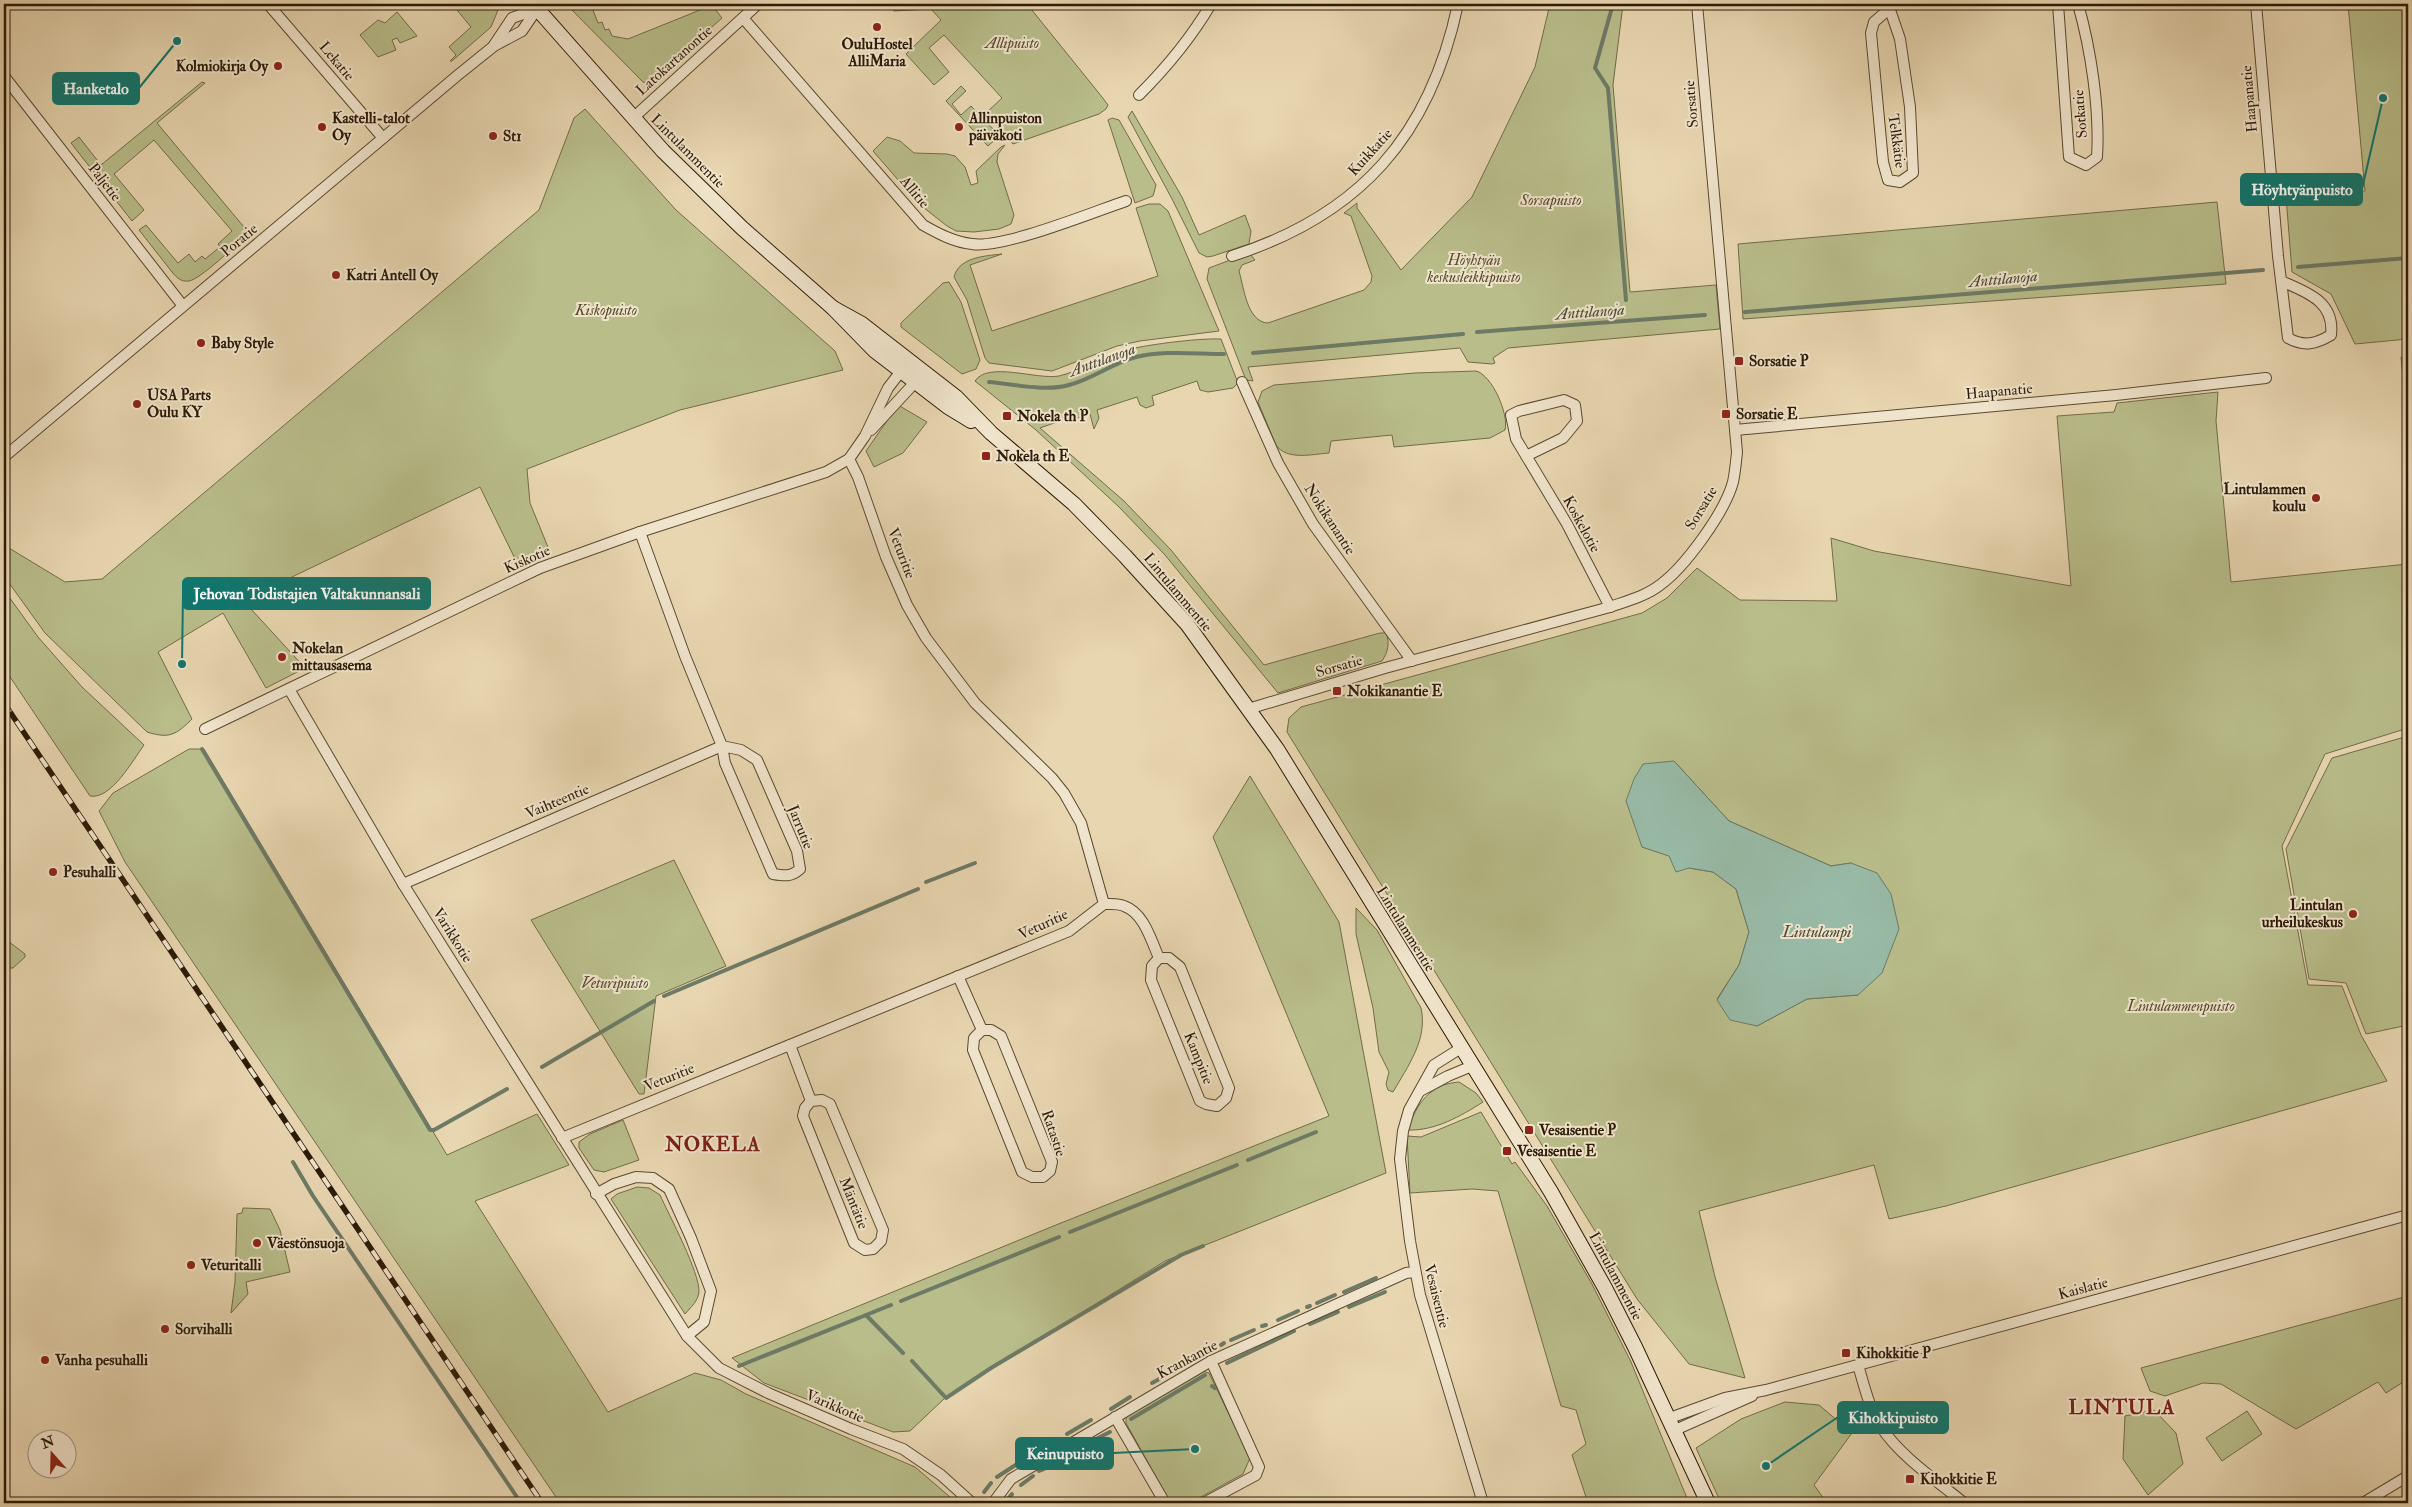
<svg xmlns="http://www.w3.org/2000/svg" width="2412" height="1507" viewBox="0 0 2412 1507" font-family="'IM FELL Double Pica',serif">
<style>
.green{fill:#b8bd8a;stroke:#726c48;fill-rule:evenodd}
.water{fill:#98baa6;stroke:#6d7a66}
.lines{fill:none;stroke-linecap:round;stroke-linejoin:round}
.stream{stroke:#6d7a66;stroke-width:4}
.street-casing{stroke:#5b4a30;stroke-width:12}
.secondary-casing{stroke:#2c1b06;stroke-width:16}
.street{stroke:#f0e4cc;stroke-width:10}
.secondary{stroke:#f0e4cc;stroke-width:14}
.rail-casing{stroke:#2c1b06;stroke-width:5.5}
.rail{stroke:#f0e4cc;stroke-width:4;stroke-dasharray:11;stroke-linecap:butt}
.poi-dot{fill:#8f2418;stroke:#f0e4cc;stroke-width:2}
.labels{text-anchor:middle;stroke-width:4;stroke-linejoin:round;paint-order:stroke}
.park-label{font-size:15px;font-style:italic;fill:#564c2e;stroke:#f0e4cc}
.poi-label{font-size:15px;font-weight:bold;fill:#2c1b06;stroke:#f0e4cc;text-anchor:start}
.street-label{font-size:15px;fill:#2c1b06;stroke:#f0e4cc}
.water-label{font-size:16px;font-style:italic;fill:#4c4b36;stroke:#f0e4cc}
.district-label{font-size:20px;font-weight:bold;letter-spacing:1px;fill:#7a1f14;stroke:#f0e4cc}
.leader{fill:none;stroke:#0f766e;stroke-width:2}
.callout-dot{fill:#0f766e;stroke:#f0e4cc;stroke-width:2}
.callout{fill:#0f766e;stroke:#0f766e;stroke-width:2}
.callout-label{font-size:16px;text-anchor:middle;font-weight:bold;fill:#fff}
</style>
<rect width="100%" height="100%" fill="#e8d6b0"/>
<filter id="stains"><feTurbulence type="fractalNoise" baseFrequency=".004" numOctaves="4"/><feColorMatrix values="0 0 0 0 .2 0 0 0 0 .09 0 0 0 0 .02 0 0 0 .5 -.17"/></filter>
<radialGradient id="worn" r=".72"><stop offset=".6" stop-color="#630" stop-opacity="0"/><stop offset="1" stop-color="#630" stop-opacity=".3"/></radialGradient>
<!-- green -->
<g class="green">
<path d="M452 4H497L498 10 491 27 452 61H450L456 55 449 47 471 27 457 10 459 8Z"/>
<path d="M566 4H601V7L593 10 598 23 602 22 605 30 609 29 612 36 628 39 705 8 704 4H711L722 18 655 78 647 83 643 82Z"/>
<path d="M887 4H1027L1102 97 1108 105 1106 109 1099 114 1013 144 986 113 1002 98 944 35 929 48 949 72 934 85 906 54 941 20 931 9 894 11Z"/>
<path d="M1550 4H1623L1613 85 1630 292 1716 285 1720 329 1508 348 1493 358 1495 363 1492 364 1468 362 1460 348 1248 367 1253 381 1246 380 1207 279 1209 268 1249 253 1255 260 1242 265 1239 271C1244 288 1247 322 1268 323L1364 290 1371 282 1372 276 1351 216 1344 213 1357 203V208L1401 270 1472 197 1535 67Z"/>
<path d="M2348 4H2408V339L2355 344 2331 294 2292 272 2286 196 2365 191Z"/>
<path d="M397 12 417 36 400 43 397 38 392 40 396 50 378 57 360 35 378 20 385 23Z"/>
<path d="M202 82 205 83 157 123 249 233C238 243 201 279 189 281 181 282 177 278 172 272L139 230 146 225 178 263 189 254 195 262 202 256 205 259 220 247 218 244 232 231 154 140 114 174 144 210 132 221 71 143 79 137 101 165Z"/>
<path d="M961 86 966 91 952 104 961 115 971 106 996 132 997 138 988 146 946 101Z"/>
<path d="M585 109 676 210 835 351 843 370 680 410 527 469 530 503 550 552 519 567 480 487 271 587 251 609 305 668 266 688 223 613 158 652 192 719C176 735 169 739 147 732L45 633 4 576V545L65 582 102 579 539 210 574 118Z"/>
<path d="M1132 111 1182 197 1199 235 1245 215 1251 231 1249 244 1213 256 1207 257 1199 253 1172 199 1128 117Z"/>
<path d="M1112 118 1119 120 1156 185 1153 196 1135 203 1108 120Z"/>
<path d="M887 137 900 141 914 153 947 154 955 156 965 167 971 185 978 183 976 171 1001 147 1005 145 998 154 997 162 1014 215 1011 224 999 229 974 232 956 231 947 226 919 204 873 151Z"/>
<path d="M2217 202 2226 284 1743 319 1738 244Z"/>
<path d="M1149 204H1160L1168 211 1219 331 1140 341 1117 346 1052 371 989 363 985 358 967 300 954 277C959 257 985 256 1002 254L970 265 992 331 1158 276 1136 208Z"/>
<path d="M949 282 961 302 980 360 976 369 962 374 901 327V323L943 283Z"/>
<path d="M1221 339 1238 383 1233 388 1208 392 1200 390 1197 381 1152 396 1154 405 1146 408 1140 405 1137 397 1097 410 1099 418 1094 429 1090 414 1072 420 1071 417 1040 428 1124 501 1171 550 1264 665 1380 633H1386C1390 643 1388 652 1382 661L1278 693 1165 555 1119 507 1036 430 975 381C988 361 1037 380 1059 376 1080 371 1098 359 1119 352 1141 345 1198 338 1221 339Z"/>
<path d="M2401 357H2408V431Z"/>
<path d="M1476 371C1492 375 1509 414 1505 430L1490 438 1394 447 1392 435 1331 441 1329 453C1313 454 1287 461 1276 445L1258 402 1262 391 1274 385 1415 373Z"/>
<path d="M2218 392 2216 421 2231 582 2408 564V728L2325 754 2282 846 2308 985 2342 986 2361 1035 2387 1081 1946 1206 1889 1219 1874 1165 1699 1211 1715 1277 1745 1378 1689 1364 1637 1299 1287 732 1289 718 1301 707 1642 613 1667 598 1697 568 1740 600 1837 601 1831 538 1874 551 2071 586 2057 416 2114 412 2117 403ZM1674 761 1729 821 1831 866 1851 863 1858 995 1807 999 1757 1026 1717 999 1739 965 1749 932 1736 889 1713 872 1689 868 1670 856 1642 847Z"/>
<path d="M898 405 927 422 903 453 874 467 866 451Z"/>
<path d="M4 590 38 637 82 687 144 745C133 760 111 800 90 796L4 668Z"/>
<path d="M2408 736V1025L2366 1034 2346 983 2309 979 2286 849 2332 758Z"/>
<path d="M189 749H204L447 1155 537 1114 569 1165 475 1201 608 1412 695 1373 721 1380 746 1394 915 1467 957 1503H560L125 862 99 811 113 793Z"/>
<path d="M1250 776 1339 922 1386 1173 1165 1261 945 1398 910 1431 893 1432 764 1383 732 1358 1051 1227 1329 1116 1213 837Z"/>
<path d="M674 860 726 966 656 996 644 1094H639L531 920Z"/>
<path d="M1356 908 1377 930 1421 1008C1428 1039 1408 1066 1393 1092L1388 1090 1386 1084 1389 1072 1379 1052 1373 1008 1356 934Z"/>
<path d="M4 938 25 954V957L13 968H4Z"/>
<path d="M1459 1082 1476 1093 1483 1102C1461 1116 1435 1131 1408 1130 1416 1104 1430 1084 1459 1082Z"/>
<path d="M1481 1112 1512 1164 1515 1162 1547 1206 1592 1284 1631 1362 1689 1503H1588L1572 1455 1586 1444 1576 1410 1561 1406 1498 1191 1472 1189 1410 1193 1407 1136 1421 1137Z"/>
<path d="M623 1120 639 1160 604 1172 594 1170 579 1148V1142L590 1134Z"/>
<path d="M637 1187 649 1188 660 1195C669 1215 700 1273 699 1292 698 1301 691 1307 685 1314L611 1199 617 1194Z"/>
<path d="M243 1208 270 1209 280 1230 290 1272 246 1282 248 1294 231 1313 235 1282 237 1214 242 1213Z"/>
<path d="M2408 1296V1379L2386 1393 2378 1382 2296 1429 2221 1384 2203 1383 2165 1396 2150 1391 2141 1368Z"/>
<path d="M1202 1371 1209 1373 1250 1458 1243 1474 1190 1503 1170 1502 1126 1423V1417Z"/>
<path d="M1785 1402 1819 1405 1852 1433 1814 1485 1827 1503H1721L1696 1448 1741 1419Z"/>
<path d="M2154 1410 2176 1433 2183 1464 2148 1495 2123 1459 2125 1416Z"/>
<path d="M2247 1411 2262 1434 2222 1461 2206 1438Z"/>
</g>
<!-- water -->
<path class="water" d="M1674 761 1729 821 1831 866 1851 863 1877 873 1891 894 1899 929 1882 973 1858 995 1807 999 1757 1026 1730 1020 1717 1000 1739 965 1749 932 1736 889 1713 872 1689 868 1676 872 1669 856 1642 847 1626 801 1634 779 1643 764Z"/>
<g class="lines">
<!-- stream -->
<g class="stream">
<path d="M1613 4 1595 68 1608 88 1626 300"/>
<path d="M2298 267 2408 258"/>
<path d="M1745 312 2263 270"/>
<path d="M1477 332 1705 315"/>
<path d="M1253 353 1463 334"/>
<path d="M989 382C1014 384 1044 392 1069 385 1093 379 1112 363 1136 357 1164 350 1195 354 1224 354"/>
<path d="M202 749 430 1130H434L507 1089"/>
<path d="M926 882 975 863"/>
<path d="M664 996 918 889"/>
<path d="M542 1067 654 1001"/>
<path d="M1248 1160 1316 1132"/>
<path d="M293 1162 313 1196 521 1503"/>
<path d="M1070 1232 1237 1165"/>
<path d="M1344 1292 1376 1278"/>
<path d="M901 1301 1059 1237"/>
<path d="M1317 1303 1335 1295"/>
<path d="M1307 1307 1310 1306"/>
<path d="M1349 1307 1385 1292"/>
<path d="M866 1315 903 1353"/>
<path d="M1278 1320 1298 1311"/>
<path d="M1310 1324 1338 1312"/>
<path d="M1262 1326 1266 1325"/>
<path d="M1231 1340 1254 1330"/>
<path d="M1221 1345 1224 1343"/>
<path d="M1194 1359 1214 1348"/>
<path d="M912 1361 946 1398 991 1368 1181 1255 1203 1246"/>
<path d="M1227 1363 1294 1331"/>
<path d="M739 1366 891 1305"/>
<path d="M1180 1367 1184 1365"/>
<path d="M1152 1383 1174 1371"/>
<path d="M1212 1386 1215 1388"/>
<path d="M1111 1409 1130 1397"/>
<path d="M1131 1419 1205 1375"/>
<path d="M1067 1434 1091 1420"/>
<path d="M1084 1445 1110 1432"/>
<path d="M1031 1456 1051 1444"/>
<path d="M1051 1464 1078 1448"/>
<path d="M1039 1471 1044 1469"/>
<path d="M997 1477 1023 1460"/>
<path d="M1021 1485 1033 1476"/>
<path d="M984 1492 991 1483"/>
<path d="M1005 1503 1012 1494"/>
</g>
<defs>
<g id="street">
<path d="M268 4 383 138"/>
<path d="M1888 4 1900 39 1910 107 1913 173 1900 182 1888 180 1883 162 1871 33 1874 22 1889 9"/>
<path d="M2058 4 2069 157 2086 165 2097 157C2100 110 2091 50 2078 4"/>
<path d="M2256 4 2278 256 2288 338C2304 347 2316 344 2331 335 2335 301 2306 292 2281 281"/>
<path d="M743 18 923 225C939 234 954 242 972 244 1003 249 1093 212 1126 201"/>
<path d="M494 45 512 18 537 9"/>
<path d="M4 76 183 306"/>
<path d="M1139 95C1167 67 1191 38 1211 4"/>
<path d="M633 118 758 4"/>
<path d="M1232 256C1360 215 1430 136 1458 4"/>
<path d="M1242 382 1278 463 1313 524 1412 661"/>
<path d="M871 430 920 377"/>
<path d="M1735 430 2116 395 2266 378"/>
<path d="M1526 456 1563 438 1577 421 1575 405 1564 400 1519 411 1511 415 1516 439 1567 524 1610 607"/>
<path d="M4 457 458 75 494 46 522 31 537 9"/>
<path d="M849 459 858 477 886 557 907 605 926 638 975 703 1052 778 1064 793 1081 823 1104 904"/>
<path d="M640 532 685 656 722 746 725 763 773 874C785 876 791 877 800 869L797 851 757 760 741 750 722 746"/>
<path d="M289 689 403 884 687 1336 719 1368 768 1393 851 1429 903 1449 941 1475 972 1503"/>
<path d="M1248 709 1385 668 1610 607C1627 601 1646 596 1660 585 1685 567 1725 512 1733 482 1735 473 1736 462 1737 452L1697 4"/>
<path d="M205 729 540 568 640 532 826 472 849 459 865 436 888 388 905 366"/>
<path d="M403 884 722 746"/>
<path d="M1104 904C1110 904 1118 903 1124 906 1144 913 1151 940 1159 958L1152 966 1151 980 1200 1101 1206 1104 1217 1106 1226 1098 1229 1088 1180 967 1169 958H1159"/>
<path d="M958 976 982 1030H991L1001 1036 1052 1162 1050 1171 1043 1177H1032L1022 1172 973 1050 974 1038 982 1030"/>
<path d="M790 1045 811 1101 822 1100 830 1104 883 1230 881 1241 873 1249 865 1250 854 1243 803 1116 805 1108 811 1101"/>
<path d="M1461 1048 1434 1065 1409 1110 1403 1131 1400 1159 1410 1241 1420 1295 1483 1503"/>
<path d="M1420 1091 1448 1076 1472 1066"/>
<path d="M562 1138 1069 931 1104 904"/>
<path d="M596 1194 614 1184 636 1177 653 1178 669 1189 691 1238 711 1291 704 1322 687 1336"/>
<path d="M1858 1365C1864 1385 1869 1408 1881 1427 1901 1457 1936 1480 1964 1503"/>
<path d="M1115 1417 1165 1503"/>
<path d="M1670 1418 1725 1398 1766 1390 2408 1215"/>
<path d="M1675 1430 1752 1396"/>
<path d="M993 1503 1011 1479 1211 1361 1406 1273 1415 1272"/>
<path d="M1204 1503 1256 1475 1259 1467 1211 1361"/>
<path d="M2363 1503 2408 1476"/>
</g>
<g id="secondary">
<path d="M533 4 663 151 742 228 833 308 875 351 948 407 971 421"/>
<path d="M833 308 862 324 956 397 991 433 1074 504 1125 556 1187 624 1277 749 1551 1192 1605 1288 1635 1347 1708 1503"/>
</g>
</defs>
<!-- street casing -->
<use href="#street" class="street-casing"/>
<!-- secondary casing -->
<use href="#secondary" class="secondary-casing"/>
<!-- street -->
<use href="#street" class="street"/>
<!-- secondary -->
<use href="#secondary" class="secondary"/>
<defs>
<path id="rail" d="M4 703 542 1503"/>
</defs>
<!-- rail casing -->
<use href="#rail" class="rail-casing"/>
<!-- rail -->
<use href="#rail" class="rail"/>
</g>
<!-- markers -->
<g class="poi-dot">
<circle cx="877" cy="27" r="5"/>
<circle cx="278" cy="66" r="5"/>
<circle cx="322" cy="127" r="5"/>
<circle cx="959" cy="127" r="5"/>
<circle cx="493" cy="136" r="5"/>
<circle cx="336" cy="275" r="5"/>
<circle cx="201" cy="343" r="5"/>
<rect x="1734" y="356" width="10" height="10" rx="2.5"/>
<circle cx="137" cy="404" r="5"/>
<rect x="1721" y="409" width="10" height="10" rx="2.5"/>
<rect x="1002" y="411" width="10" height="10" rx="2.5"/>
<rect x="981" y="451" width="10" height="10" rx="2.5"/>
<circle cx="2316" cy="498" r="5"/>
<circle cx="282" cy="657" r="5"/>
<rect x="1332" y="686" width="10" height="10" rx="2.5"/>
<circle cx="53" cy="872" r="5"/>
<circle cx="2353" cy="914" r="5"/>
<rect x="1524" y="1125" width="10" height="10" rx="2.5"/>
<rect x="1502" y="1146" width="10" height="10" rx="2.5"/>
<circle cx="257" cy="1243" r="5"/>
<circle cx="191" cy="1265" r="5"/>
<circle cx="165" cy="1329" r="5"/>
<rect x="1841" y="1348" width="10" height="10" rx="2.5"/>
<circle cx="45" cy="1360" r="5"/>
<rect x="1905" y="1474" width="10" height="10" rx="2.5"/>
</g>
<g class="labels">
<!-- park labels -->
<g class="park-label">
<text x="1012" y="48">Allipuisto</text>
<text x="1551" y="205">Sorsapuisto</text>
<text x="1474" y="265">Höyhtyän<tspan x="1474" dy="17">keskusleikkipuisto</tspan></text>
<text x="606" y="315">Kiskopuisto</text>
<text x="615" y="988">Veturipuisto</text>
<text x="2181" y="1011">Lintulammenpuisto</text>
</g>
<!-- poi labels -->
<g class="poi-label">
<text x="877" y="49" text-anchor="middle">OuluHostel<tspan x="877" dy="17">AlliMaria</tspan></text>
<text x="268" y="71" text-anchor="end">Kolmiokirja Oy</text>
<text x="332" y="123">Kastelli-talot<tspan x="332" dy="17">Oy</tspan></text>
<text x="969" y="123">Allinpuiston<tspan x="969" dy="17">päiväkoti</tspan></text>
<text x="503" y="141">St1</text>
<text x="346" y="280">Katri Antell Oy</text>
<text x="211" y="348">Baby Style</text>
<text x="1749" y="366">Sorsatie P</text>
<text x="147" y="400">USA Parts<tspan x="147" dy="17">Oulu KY</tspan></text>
<text x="1736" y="419">Sorsatie E</text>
<text x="1017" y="421">Nokela th P</text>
<text x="996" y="461">Nokela th E</text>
<text x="2306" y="494" text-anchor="end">Lintulammen<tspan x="2306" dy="17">koulu</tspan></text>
<text x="292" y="653">Nokelan<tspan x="292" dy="17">mittausasema</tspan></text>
<text x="1347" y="696">Nokikanantie E</text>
<text x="63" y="877">Pesuhalli</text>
<text x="2343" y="910" text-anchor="end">Lintulan<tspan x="2343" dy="17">urheilukeskus</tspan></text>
<text x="1539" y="1135">Vesaisentie P</text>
<text x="1517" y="1156">Vesaisentie E</text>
<text x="267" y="1248">Väestönsuoja</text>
<text x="201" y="1270">Veturitalli</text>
<text x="175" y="1334">Sorvihalli</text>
<text x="1856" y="1358">Kihokkitie P</text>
<text x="55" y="1365">Vanha pesuhalli</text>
<text x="1920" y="1484">Kihokkitie E</text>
</g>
<!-- street labels -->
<g class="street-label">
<text transform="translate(674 60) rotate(-42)" y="5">Latokartanontie</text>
<text transform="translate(337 61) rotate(50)" y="5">Lekatie</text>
<text transform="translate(2249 99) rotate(-95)" y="5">Haapanatie</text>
<text transform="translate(1691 104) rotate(-95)" y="5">Sorsatie</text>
<text transform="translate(2080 114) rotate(-95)" y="5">Sotkatie</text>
<text transform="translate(1897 141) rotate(82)" y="5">Telkkätie</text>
<text transform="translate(688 151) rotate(45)" y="5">Lintulammentie</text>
<text transform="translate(1370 152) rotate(-48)" y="5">Kuikkatie</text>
<text transform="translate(105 182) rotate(52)" y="5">Paljetie</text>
<text transform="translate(915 192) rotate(50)" y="5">Allitie</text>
<text transform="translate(239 240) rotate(-40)" y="5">Poratie</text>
<text transform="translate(1999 391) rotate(-5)" y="5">Haapanatie</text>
<text transform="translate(1701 508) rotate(-59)" y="5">Sorsatie</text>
<text transform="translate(1330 519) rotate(57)" y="5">Nokikanantie</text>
<text transform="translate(1582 524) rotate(61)" y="5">Koskelotie</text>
<text transform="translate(902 553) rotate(69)" y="5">Veturitie</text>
<text transform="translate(527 559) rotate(-24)" y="5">Kiskotie</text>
<text transform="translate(1178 592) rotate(50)" y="5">Lintulammentie</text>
<text transform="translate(1339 666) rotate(-16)" y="5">Sorsatie</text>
<text transform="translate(557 801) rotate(-23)" y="5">Vaihteentie</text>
<text transform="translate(801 827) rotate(68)" y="5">Jarrutie</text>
<text transform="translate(1043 924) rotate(-25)" y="5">Veturitie</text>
<text transform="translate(1406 929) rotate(58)" y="5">Lintulammentie</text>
<text transform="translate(453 935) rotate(58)" y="5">Varikkotie</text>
<text transform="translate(1199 1058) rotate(68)" y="5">Kampitie</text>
<text transform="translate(669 1077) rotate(-22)" y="5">Veturitie</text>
<text transform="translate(1054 1133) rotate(71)" y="5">Ratastie</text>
<text transform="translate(854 1203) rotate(68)" y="5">Mäntätie</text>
<text transform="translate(1616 1276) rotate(62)" y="5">Lintulammentie</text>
<text transform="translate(2083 1288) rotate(-15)" y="5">Kaislatie</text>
<text transform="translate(1437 1296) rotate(76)" y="5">Vesaisentie</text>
<text transform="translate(1187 1359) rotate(-28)" y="5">Krankantie</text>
<text transform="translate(835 1406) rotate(23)" y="5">Varikkotie</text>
</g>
<!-- water labels -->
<g class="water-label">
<text transform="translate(2003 278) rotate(-5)" y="6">Anttilanoja</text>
<text transform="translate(1590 311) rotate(-4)" y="6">Anttilanoja</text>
<text transform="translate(1102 359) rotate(-20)" y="6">Anttilanoja</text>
<text x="1817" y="937">Lintulampi</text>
</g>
<!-- district labels -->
<g class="district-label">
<text x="713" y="1151">NOKELA</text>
<text x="2122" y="1414">LINTULA</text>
</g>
</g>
<!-- callouts -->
<path class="leader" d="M177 41L139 88M2383 98L2362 189M182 664L183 594M1766 1466L1838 1417M1195 1449L1113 1453"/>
<g class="callout-dot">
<circle cx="177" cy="41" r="5"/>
<circle cx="2383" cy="98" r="5"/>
<circle cx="182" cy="664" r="5"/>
<circle cx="1766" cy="1466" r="5"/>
<circle cx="1195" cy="1449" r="5"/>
</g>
<g class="callout">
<rect x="53" y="73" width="86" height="31" rx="5"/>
<rect x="2241" y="174" width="121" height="31" rx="5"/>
<rect x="183" y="578" width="247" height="31" rx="5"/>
<rect x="1838" y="1402" width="110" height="31" rx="5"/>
<rect x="1016" y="1438" width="97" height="31" rx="5"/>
</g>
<g class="callout-label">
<text x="96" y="94">Hanketalo</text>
<text x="2302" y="195">Höyhtyänpuisto</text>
<text x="307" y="599">Jehovan Todistajien Valtakunnansali</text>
<text x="1893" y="1423">Kihokkipuisto</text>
<text x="1065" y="1459">Keinupuisto</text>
</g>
<!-- margin -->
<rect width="2412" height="1507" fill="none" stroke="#e8d6b0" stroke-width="20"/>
<rect x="5" y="5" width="2402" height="1497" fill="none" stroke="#2c1b06" stroke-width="2.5"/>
<rect x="10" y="10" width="2392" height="1487" fill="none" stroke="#2c1b06"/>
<!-- north arrow -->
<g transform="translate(52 1454) rotate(340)"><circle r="24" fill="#f0e4cc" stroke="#a2947d"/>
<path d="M0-4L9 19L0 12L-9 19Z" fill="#8f2418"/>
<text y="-8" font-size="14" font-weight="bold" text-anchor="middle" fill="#2c1b06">N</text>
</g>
<rect width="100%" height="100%" filter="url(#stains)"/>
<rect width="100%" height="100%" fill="url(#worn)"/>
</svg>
